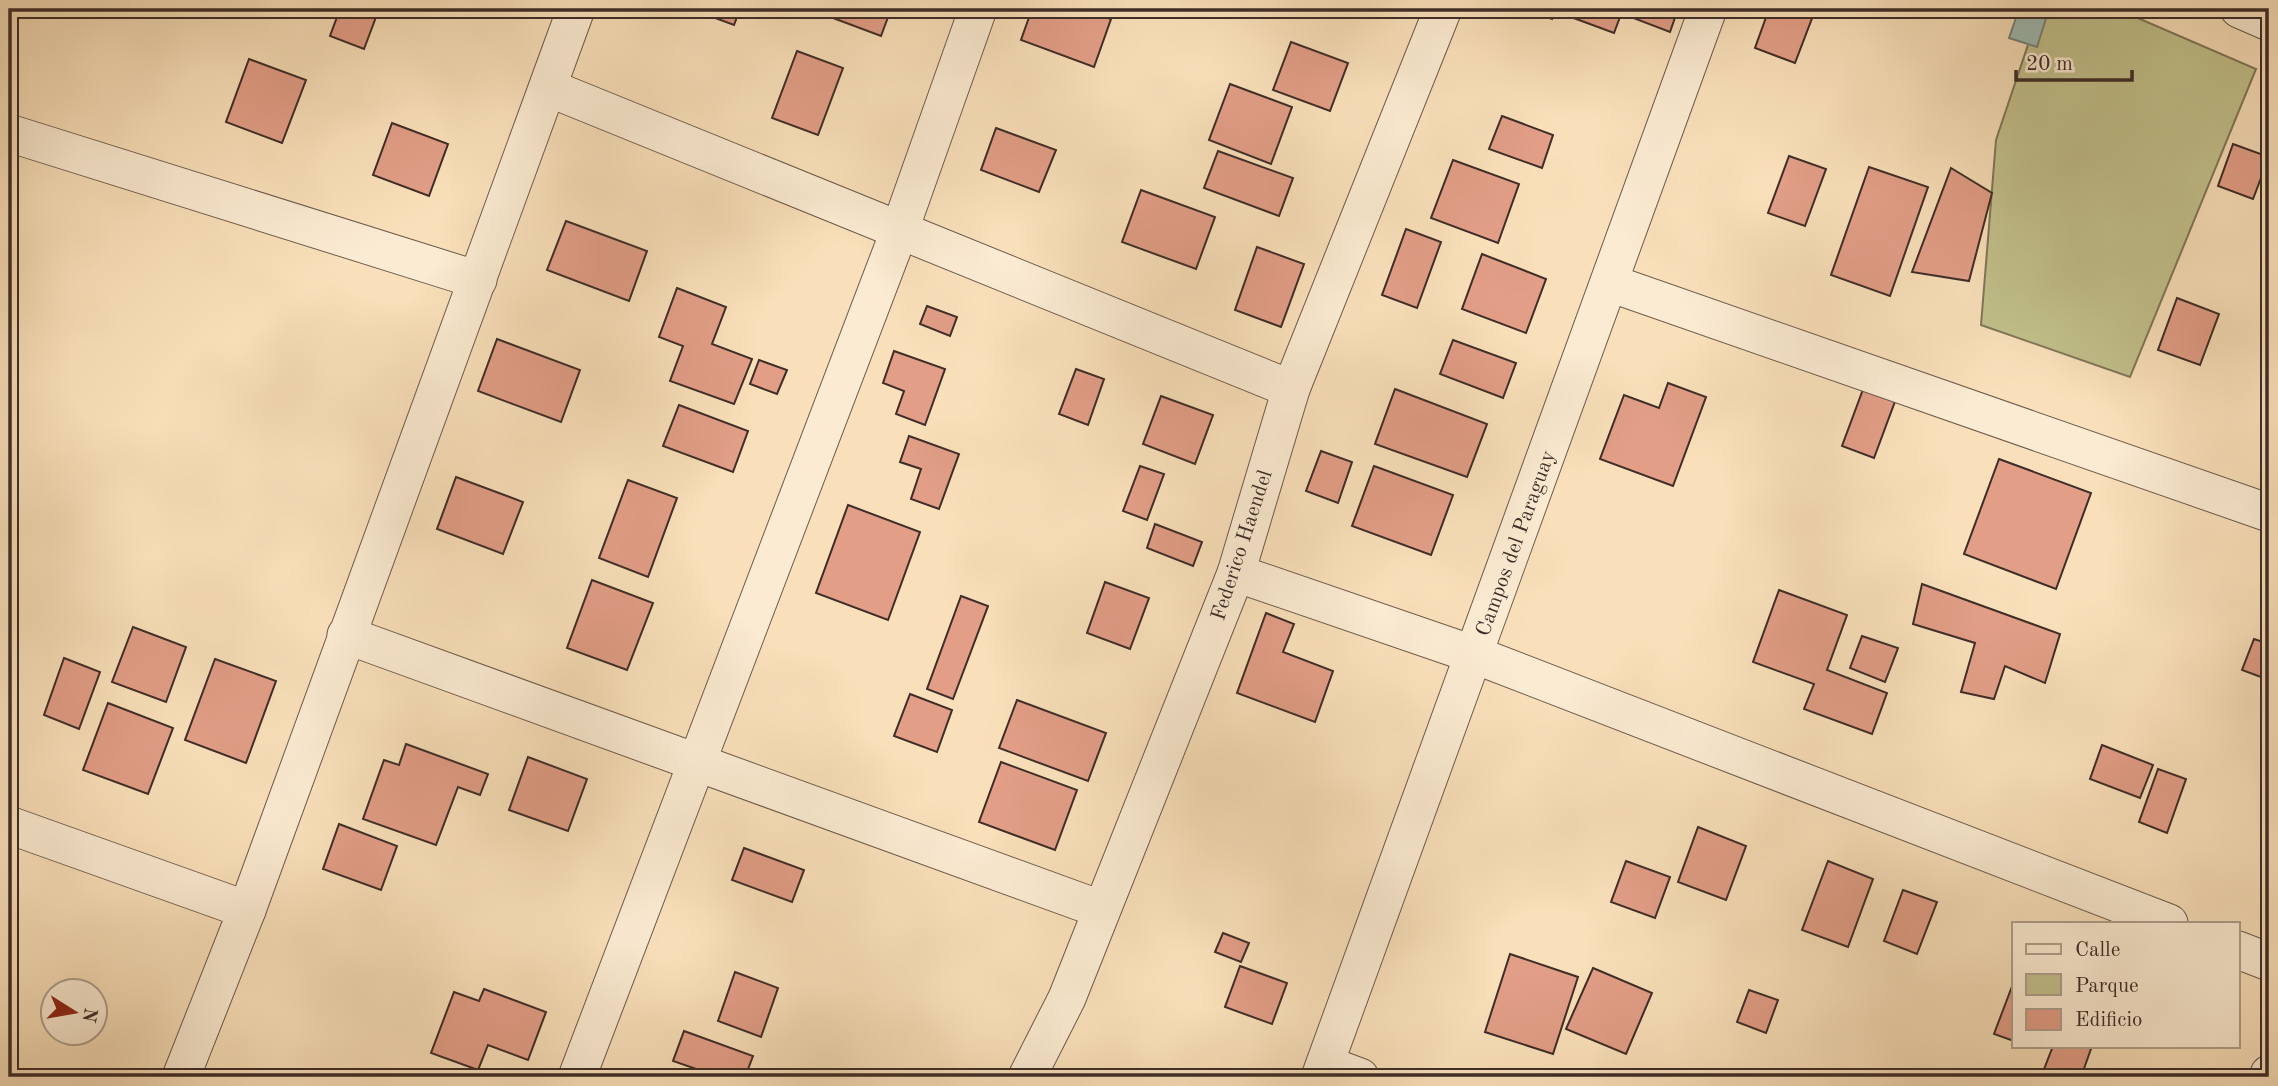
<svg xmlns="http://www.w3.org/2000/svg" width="2278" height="1086" viewBox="0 0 2278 1086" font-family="'Old Standard TT',serif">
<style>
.green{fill:#c2c18c;stroke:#80775a;stroke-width:2}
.water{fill:#9ebcb4;stroke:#78837c;stroke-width:2}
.building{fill:#e29e87;stroke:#3e2d28;stroke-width:2}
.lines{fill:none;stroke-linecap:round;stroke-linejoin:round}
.street-casing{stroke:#6d5a4c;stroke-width:39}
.street{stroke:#fbebd2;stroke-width:37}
.labels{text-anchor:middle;stroke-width:5;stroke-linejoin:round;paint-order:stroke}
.street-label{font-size:21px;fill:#3e2d28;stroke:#fbebd2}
</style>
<rect width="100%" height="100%" fill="#f9e0ba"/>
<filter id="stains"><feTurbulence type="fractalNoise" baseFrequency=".00286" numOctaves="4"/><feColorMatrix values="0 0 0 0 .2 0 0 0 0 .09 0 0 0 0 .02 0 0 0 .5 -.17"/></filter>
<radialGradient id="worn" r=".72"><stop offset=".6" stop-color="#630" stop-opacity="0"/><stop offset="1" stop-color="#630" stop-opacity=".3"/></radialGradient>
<!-- green -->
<path class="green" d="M2040 9H2117L2256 69 2130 377 1981 325 1996 140Z"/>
<!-- water -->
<path class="water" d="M2019 9H2049L2037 47 2009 38Z"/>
<!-- building -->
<g class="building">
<path d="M340 9H379L364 49 330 36Z"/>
<path d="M701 9H740L734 25 699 12Z"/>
<path d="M809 9H891L881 36Z"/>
<path d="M1032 9H1083L1111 19 1094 67 1021 40Z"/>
<path d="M1525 9H1556L1552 19Z"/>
<path d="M1573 9H1623L1614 33 1571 17Z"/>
<path d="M1630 9H1678L1670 32 1628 16Z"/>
<path d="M1769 9H1803L1814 13 1795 63 1755 48Z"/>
<path d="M1291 42 1348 63 1330 111 1273 90Z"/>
<path d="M797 51 843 68 818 135 772 118Z"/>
<path d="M249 59 306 80 282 143 226 122Z"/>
<path d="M1230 84 1292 107 1271 164 1209 140Z"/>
<path d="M1502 116 1553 135 1542 168 1489 149Z"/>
<path d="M392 123 448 144 429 196 373 175Z"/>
<path d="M996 128 1056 150 1039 192 981 170Z"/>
<path d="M2233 144 2269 157 2253 199 2218 186Z"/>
<path d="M1218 151 1293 178 1279 216 1204 188Z"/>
<path d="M1789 156 1826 169 1805 226 1768 213Z"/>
<path d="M1453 160 1519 184 1498 243 1431 218Z"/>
<path d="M1869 167 1928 187 1890 296 1831 275Z"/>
<path d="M1951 168 1992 193 1969 281 1912 272Z"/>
<path d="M1141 190 1215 217 1196 269 1122 242Z"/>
<path d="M566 221 647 251 629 301 547 270Z"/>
<path d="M1406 229 1441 242 1417 308 1382 295Z"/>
<path d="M1257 247 1304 264 1281 327 1235 310Z"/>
<path d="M1482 254 1546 279 1526 333 1462 309Z"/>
<path d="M677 288 726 307 712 344 752 359 734 404 670 381 683 346 659 337Z"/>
<path d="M2177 298 2219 314 2200 365 2158 350Z"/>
<path d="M927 306 957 317 950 336 920 324Z"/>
<path d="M497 339 580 370 561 422 478 391Z"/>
<path d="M1453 340 1516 363 1503 398 1440 374Z"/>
<path d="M894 351 945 369 925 425 896 414 904 391 883 383Z"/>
<path d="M759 360 787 370 777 394 750 384Z"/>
<path d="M1076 369 1104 379 1088 425 1059 414Z"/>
<path d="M1668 383 1706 397 1673 486 1600 459 1624 395 1659 408Z"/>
<path d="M1865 384 1897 396 1874 458 1842 446Z"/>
<path d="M1395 389 1487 424 1467 477 1375 444Z"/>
<path d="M1161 396 1213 415 1195 464 1143 444Z"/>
<path d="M679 405 748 431 733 472 663 446Z"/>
<path d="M909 436 959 454 939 509 911 499 921 469 900 462Z"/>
<path d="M1321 451 1352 462 1338 503 1306 491Z"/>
<path d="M1999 459 2091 493 2056 589 1964 554Z"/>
<path d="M1140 466 1164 474 1147 520 1123 511Z"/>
<path d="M1374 466 1453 495 1431 555 1352 526Z"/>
<path d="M456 477 523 502 503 554 437 529Z"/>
<path d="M628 480 677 498 648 577 599 558Z"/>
<path d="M848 505 920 532 888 620 816 593Z"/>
<path d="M1155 524 1202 542 1193 566 1147 548Z"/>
<path d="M592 580 653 603 627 670 567 648Z"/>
<path d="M1105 582 1149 598 1130 649 1087 633Z"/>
<path d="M1922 584 2060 634 2045 683 2005 666 1994 699 1961 692 1975 643 1913 624Z"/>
<path d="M1779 590 1847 615 1827 670 1887 693 1872 734 1804 709 1814 684 1753 662Z"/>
<path d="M961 596 988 606 953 699 927 689Z"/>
<path d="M1266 613 1294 624 1283 652 1333 671 1315 722 1237 693Z"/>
<path d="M133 627 186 647 166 702 112 682Z"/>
<path d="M1862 636 1898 648 1885 682 1850 668Z"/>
<path d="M2254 639 2269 644V680L2242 670Z"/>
<path d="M64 658 100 672 79 729 44 715Z"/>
<path d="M215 659 276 681 246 763 185 740Z"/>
<path d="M910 694 952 710 937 752 894 736Z"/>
<path d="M1017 700 1106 733 1088 781 999 748Z"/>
<path d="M108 703 173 728 148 794 83 770Z"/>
<path d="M406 744 488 774 480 795 458 787 436 845 363 819 384 760 399 765Z"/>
<path d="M2102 745 2153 765 2140 798 2090 779Z"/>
<path d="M528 757 587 779 568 831 509 810Z"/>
<path d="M1001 762 1077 790 1055 850 979 822Z"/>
<path d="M2158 769 2186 779 2167 833 2139 822Z"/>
<path d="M339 824 397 846 381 890 323 869Z"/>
<path d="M1698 827 1746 846 1726 900 1678 882Z"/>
<path d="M744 848 804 870 792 902 732 880Z"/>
<path d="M1626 861 1670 877 1655 918 1611 902Z"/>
<path d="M1828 861 1873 879 1848 947 1802 930Z"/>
<path d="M1903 890 1937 902 1917 954 1884 941Z"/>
<path d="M1223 933 1249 943 1241 962 1215 952Z"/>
<path d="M1510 954 1578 977 1553 1054 1485 1032Z"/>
<path d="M1240 966 1287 983 1272 1024 1225 1007Z"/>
<path d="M1593 968 1652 993 1626 1054 1566 1029Z"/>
<path d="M735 972 778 988 761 1037 718 1021Z"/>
<path d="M2014 981V1041L1994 1034Z"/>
<path d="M484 989 546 1012 528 1060 488 1045 478 1070 431 1053 454 992 479 1001Z"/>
<path d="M1749 990 1778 1000 1766 1033 1737 1022Z"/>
<path d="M684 1031 753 1056 745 1077H719L673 1061Z"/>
<path d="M2053 1046H2092L2081 1077H2041Z"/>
</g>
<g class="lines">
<defs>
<g id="street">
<path d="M2239 9 2269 22"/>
<path d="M549 88 1291 389"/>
<path d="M9 133 478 280"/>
<path d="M1610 283 2269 513"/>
<path d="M1236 573 1475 655 2169 923"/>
<path d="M346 635 1100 909"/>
<path d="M9 825 247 910"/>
<path d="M2238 950 2269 962"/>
<path d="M1325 1064 1360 1077"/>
<path d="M181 1077 247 910 576 9"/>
<path d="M577 1077 899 232 978 9"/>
<path d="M1027 1077 1067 998 1236 573 1291 389 1443 9"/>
<path d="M1320 1077 1708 9"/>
<path d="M2268 1077 2269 1074"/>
</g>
</defs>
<!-- street casing -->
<use href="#street" class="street-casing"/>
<!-- street -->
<use href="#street" class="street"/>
</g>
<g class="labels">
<!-- street labels -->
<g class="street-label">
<text transform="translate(1515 543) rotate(-70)" y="7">Campos del Paraguay</text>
<text transform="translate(1241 545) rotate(-72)" y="7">Federico Haendel</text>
</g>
</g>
<!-- margin -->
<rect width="2278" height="1086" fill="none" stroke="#f9e0ba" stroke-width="35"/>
<rect x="10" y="10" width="2257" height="1065" fill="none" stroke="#3e2d28" stroke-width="3.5"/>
<rect x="18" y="18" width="2243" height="1051" fill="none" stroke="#3e2d28" stroke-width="2"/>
<!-- legend -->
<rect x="2012" y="922" width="228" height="126" fill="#fbebd2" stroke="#af9f8e" stroke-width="2"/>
<rect x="2026" y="944" width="35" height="10" fill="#fbebd2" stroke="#af9f8e" stroke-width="2"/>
<text x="2075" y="956" font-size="21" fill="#3e2d28">Calle</text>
<rect x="2026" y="974" width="35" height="21" fill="#c2c18c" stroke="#af9f8e" stroke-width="2"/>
<text x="2075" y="992" font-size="21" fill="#3e2d28">Parque</text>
<rect x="2026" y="1009" width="35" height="21" fill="#e29e87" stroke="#af9f8e" stroke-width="2"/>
<text x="2075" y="1026" font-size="21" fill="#3e2d28">Edificio</text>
<!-- north arrow -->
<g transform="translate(74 1012) rotate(101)"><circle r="33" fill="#fbebd2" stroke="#af9f8e" stroke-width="2"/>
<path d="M0-5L12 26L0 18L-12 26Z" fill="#8f2418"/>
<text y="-10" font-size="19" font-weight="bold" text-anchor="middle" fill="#3e2d28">N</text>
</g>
<!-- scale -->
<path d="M2016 70v10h116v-10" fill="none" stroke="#3e2d28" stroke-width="3.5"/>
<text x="2026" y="70" font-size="21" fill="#3e2d28" stroke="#fbebd2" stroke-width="5" paint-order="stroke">20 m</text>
<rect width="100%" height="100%" filter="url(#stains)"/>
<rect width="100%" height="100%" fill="url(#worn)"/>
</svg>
